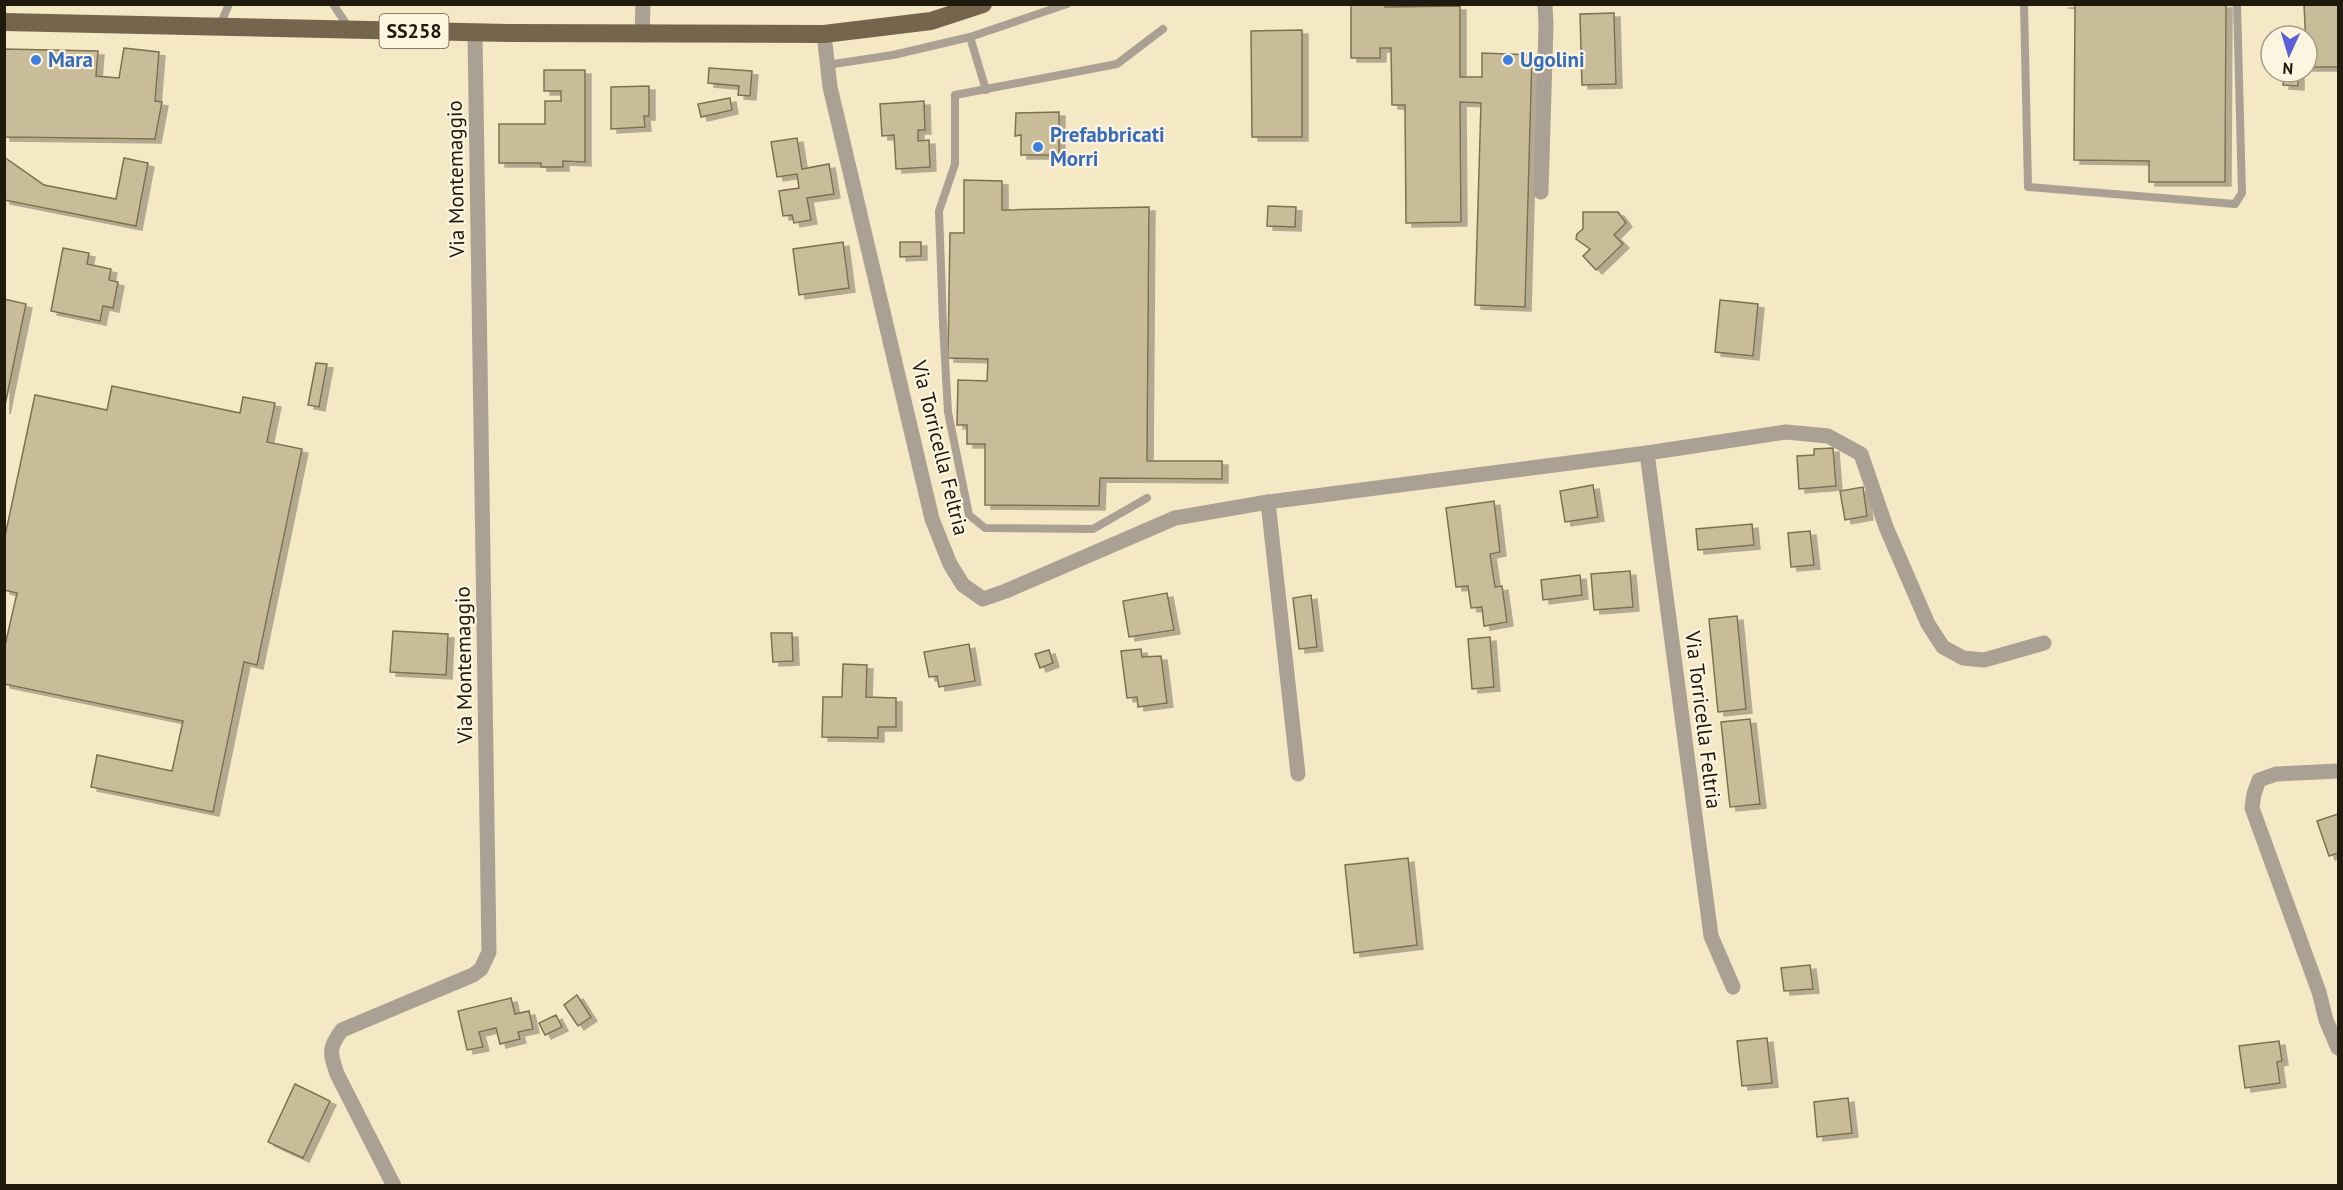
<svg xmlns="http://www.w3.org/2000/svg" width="2343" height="1190" viewBox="0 0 2343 1190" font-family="'PT Sans',sans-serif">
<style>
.building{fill:#c8bc99;stroke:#7d7151;stroke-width:1.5;filter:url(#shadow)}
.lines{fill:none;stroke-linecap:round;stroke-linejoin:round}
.service{stroke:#aaa093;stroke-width:8}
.minor{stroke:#aaa093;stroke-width:15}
.primary{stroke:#76654d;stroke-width:18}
.shop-dot{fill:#3f7fe0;stroke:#fdf5e0;stroke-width:2}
.labels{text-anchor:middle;stroke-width:4.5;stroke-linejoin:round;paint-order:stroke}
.shield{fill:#fdf5e0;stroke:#625c4c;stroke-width:1.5}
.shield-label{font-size:20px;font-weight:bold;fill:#1f1a0d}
.shop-label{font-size:21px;font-weight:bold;fill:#366cbe;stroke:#fdf5e0;text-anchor:start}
.street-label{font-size:21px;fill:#1f1a0d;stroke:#fdf5e0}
</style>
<defs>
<filter id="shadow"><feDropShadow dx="6" dy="4" stdDeviation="0" flood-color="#0004"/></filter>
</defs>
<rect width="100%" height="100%" fill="#f5e8c4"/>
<!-- building -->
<g class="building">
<path d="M1351 4H1385V7L1460 6V77H1482V53L1532 55 1525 307 1475 305 1481 103 1460 102 1461 222 1406 223 1405 105H1392L1391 48H1380V58H1351Z"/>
<path d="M2062 4H2226L2225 182H2149V161L2074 160 2075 5Z"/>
<path d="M2304 4H2338V67H2307Z"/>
<path d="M1614 13 1616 84 1582 85 1580 14Z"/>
<path d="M1302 30V137H1252L1251 31Z"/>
<path d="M124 48 159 52 155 101 162 102 155 139 4 137V49L98 51 96 76 119 78Z"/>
<path d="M709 68 752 71 750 96 738 95 739 86 708 83Z"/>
<path d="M544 70H585V162L563 161V167H541V163H499V124H545V101H561V91H544Z"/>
<path d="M2284 73 2298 74V86L2283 85Z"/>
<path d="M649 86V116H644L645 127 611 129V87Z"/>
<path d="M730 98 732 110 701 117 698 104Z"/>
<path d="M924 101 925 130H918V141L929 140 930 167 896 169 894 135 882 136 880 104Z"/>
<path d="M1059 112V155H1021V135L1015 136 1016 113Z"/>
<path d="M797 138 802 169 829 164 834 194 807 198 811 220 794 223 792 215 783 216 779 191 799 188 797 174 777 177 771 142Z"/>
<path d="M4 157 44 185 116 199 124 158 148 163 136 226 4 200Z"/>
<path d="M964 180 1002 181V210L1149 207 1147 461H1222V479L1100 478 1099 506 985 505V444H967V425H957L958 380 987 381 988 359 948 358 950 233H964Z"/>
<path d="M1268 206 1296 207 1295 227 1267 226Z"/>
<path d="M1583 212H1618L1626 223 1614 235 1623 244 1596 270 1583 256 1590 249 1576 239 1577 234 1583 229Z"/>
<path d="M843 242 849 288 799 295 793 249Z"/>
<path d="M900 242H921V256L900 257Z"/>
<path d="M63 248 89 253 87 264 111 269 109 280 118 282 113 308 103 306 100 321 51 311Z"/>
<path d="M4 299 26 304 4 410Z"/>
<path d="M1720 300 1758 304 1753 356 1715 352Z"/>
<path d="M316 363 327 364 319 407 308 405Z"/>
<path d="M112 386 240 413 243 397 275 403 267 442 302 449 257 665 244 662 213 812 91 787 97 755 172 771 183 721 4 684V650L17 593 4 590V541L35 395 107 410Z"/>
<path d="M1833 448 1836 486 1799 489 1797 456 1814 455V449Z"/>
<path d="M1593 485 1598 517 1565 522 1560 491Z"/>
<path d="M1863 487 1867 516 1845 520 1840 491Z"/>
<path d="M1494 501 1500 552 1490 554 1495 587 1502 586 1507 622 1484 626 1482 607 1471 608 1468 586 1456 587 1446 508Z"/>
<path d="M1752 524 1754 545 1698 550 1696 529Z"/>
<path d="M1810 531 1814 565 1791 567 1788 533Z"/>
<path d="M1630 571 1633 607 1594 610 1591 574Z"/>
<path d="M1580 575 1582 595 1543 600 1541 580Z"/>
<path d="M1167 593 1174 630 1129 637 1123 601Z"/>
<path d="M1311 595 1317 647 1299 649 1293 598Z"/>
<path d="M1737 616 1746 709 1718 712 1709 619Z"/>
<path d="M393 631 448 634 446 675 390 672Z"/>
<path d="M771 633H792L793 661 773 662Z"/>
<path d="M1490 637 1494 687 1472 689 1468 639Z"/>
<path d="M969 644 975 681 939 687 937 676 929 677 924 652Z"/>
<path d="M1141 649 1142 657 1161 656 1167 703 1138 707 1137 697 1127 698 1121 651Z"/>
<path d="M1049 650 1053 663 1040 668 1035 654Z"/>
<path d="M843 664 867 665 866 697 896 698V727H878V738L822 737 823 697H842Z"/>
<path d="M1750 719 1760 804 1730 807 1721 722Z"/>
<path d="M2338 814V853L2329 856 2317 821Z"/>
<path d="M1408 858 1417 945 1354 953 1345 865Z"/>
<path d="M1810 965 1813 989 1784 991 1781 968Z"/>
<path d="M577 995 591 1017 578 1026 564 1005Z"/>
<path d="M511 998 515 1014 529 1011 533 1029 518 1032 520 1039 500 1044 496 1028 479 1032 483 1047 467 1050 458 1011Z"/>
<path d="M556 1015 562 1027 545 1035 539 1023Z"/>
<path d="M1767 1038 1772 1083 1742 1086 1737 1041Z"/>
<path d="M2279 1041 2282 1061 2277 1062 2280 1083 2245 1088 2239 1046Z"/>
<path d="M295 1084 330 1101 303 1158 268 1142Z"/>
<path d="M1848 1098 1852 1133 1817 1137 1814 1102Z"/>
</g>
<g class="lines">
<!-- service -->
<g class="service">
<path d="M333 4 349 28"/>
<path d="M2024 4 2028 187 2235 204 2242 193 2237 4"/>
<path d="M220 25 229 4"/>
<path d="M827 65 893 55 970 37"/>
<path d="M986 90 970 37 1067 4"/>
<path d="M1147 498 1093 529 985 528 969 515 948 412 943 324 939 211 955 164V95L1117 64 1163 29"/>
</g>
<!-- minor -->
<g class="minor">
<path d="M824 34 830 87 932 519 950 564 963 585 983 599 1006 591 1175 518 1268 502 1647 453 1786 432 1828 436 1861 454 1886 527 1928 624 1943 647 1963 658 1984 660 2044 643"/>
<path d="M642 35 643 4"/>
<path d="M1541 192 1546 25 1545 4"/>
<path d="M1647 453 1711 936 1733 987"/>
<path d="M1268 502 1298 774"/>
<path d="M2338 771 2276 774 2259 780 2254 794 2252 808 2319 992 2326 1020 2338 1048"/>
<path d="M394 1186 337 1074C330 1053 328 1048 342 1030L473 975 481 969 489 952 475 33"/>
</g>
<!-- primary -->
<path class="primary" d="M4 22 509 33 824 34 931 21 983 4"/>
</g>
<!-- markers -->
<g class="shop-dot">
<circle cx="36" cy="60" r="6"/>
<circle cx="1508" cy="60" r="6"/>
<circle cx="1038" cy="147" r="6"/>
</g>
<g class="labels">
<!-- shield labels -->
<rect class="shield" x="379.5" y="14" width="69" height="34" rx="4.5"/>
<g class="shield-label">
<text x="414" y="38">SS258</text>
</g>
<!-- shop labels -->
<g class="shop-label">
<text x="48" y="67">Mara</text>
<text x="1520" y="67">Ugolini</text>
<text x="1050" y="142">Prefabbricati<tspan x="1050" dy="24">Morri</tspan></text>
</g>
<!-- street labels -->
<g class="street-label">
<text transform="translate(456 179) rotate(-91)" y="7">Via Montemaggio</text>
<text transform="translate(940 448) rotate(76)" y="7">Via Torricella Feltria</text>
<text transform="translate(464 665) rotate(-91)" y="7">Via Montemaggio</text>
<text transform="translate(1703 720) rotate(83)" y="7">Via Torricella Feltria</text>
</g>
</g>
<!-- border -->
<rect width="2343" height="1190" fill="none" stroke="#1f1a0d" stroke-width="12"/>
<!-- north arrow -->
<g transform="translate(2289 54) rotate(184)"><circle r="28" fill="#fdf5e0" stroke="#a49d8c" stroke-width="1.5"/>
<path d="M0-4.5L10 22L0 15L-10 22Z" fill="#5b60d7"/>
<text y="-9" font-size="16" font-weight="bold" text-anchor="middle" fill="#1f1a0d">N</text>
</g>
</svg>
